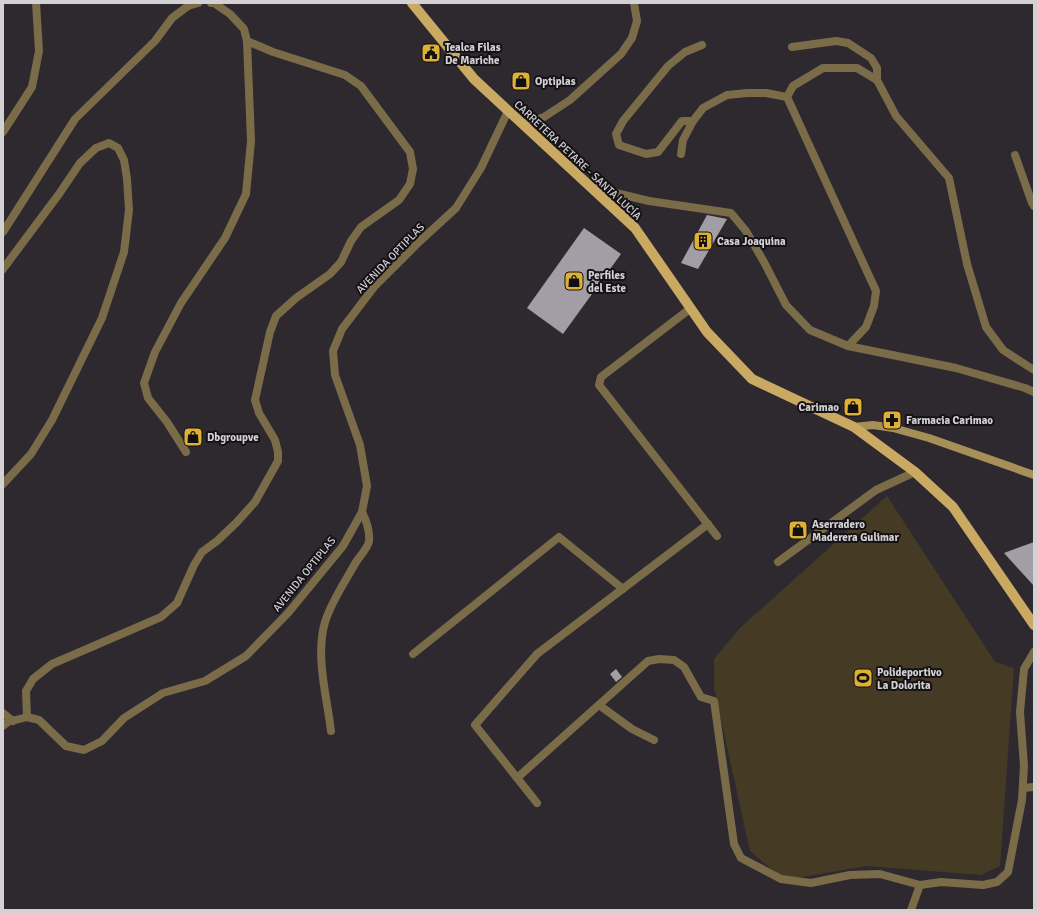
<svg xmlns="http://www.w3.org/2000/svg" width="1037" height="913" viewBox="0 0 1037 913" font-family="Signika,sans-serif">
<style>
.green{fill:#453b25}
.building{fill:#a39ea6}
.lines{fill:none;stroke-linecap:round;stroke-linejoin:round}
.street{stroke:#7a6b49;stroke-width:8}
.secondary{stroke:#a78f58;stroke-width:8}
.primary{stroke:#caaa63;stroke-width:10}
.labels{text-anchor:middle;stroke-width:4;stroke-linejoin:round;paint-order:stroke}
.poi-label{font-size:11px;font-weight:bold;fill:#d4d1d5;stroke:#141215;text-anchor:start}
.street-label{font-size:11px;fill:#d4d1d5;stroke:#141215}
</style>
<rect width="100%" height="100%" fill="#2d292f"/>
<!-- green -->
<path class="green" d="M887 496 995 662 1014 668 1000 866 981 875 867 866 784 880 750 851 714 688V659L740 628Z"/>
<!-- building -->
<g class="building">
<path d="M707 215 727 219 698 269 681 263Z"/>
<path d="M584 228 621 254 563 334 527 308Z"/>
<path d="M1034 542V586L1004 553Z"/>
<path d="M616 669 622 677 616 682 610 674Z"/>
</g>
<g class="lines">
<!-- street -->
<g class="street">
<path d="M792 47 836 41 848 43 871 58 877 68V80"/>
<path d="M693 121H682L658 152 646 154 619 145 616 134 623 121 668 66 685 52 702 45"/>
<path d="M522 124 544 117 570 100 621 54 632 38 637 21 634 3"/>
<path d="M3 132 32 87 39 51 36 3"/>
<path d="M681 154 683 140 693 121 703 108 727 95 747 93H766L787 97"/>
<path d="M1015 155 1032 203 1034 206"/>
<path d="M591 187 649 201 731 213 746 231 764 262 786 305 810 330 848 346 866 327 874 306 876 291 787 97 793 86 823 68H857L877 80 896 116 949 178 967 264 986 327 1003 350 1034 370"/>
<path d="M3 232 75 119 155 41 172 18 188 6 198 3"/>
<path d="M3 269 59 194 80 163 96 148 109 143 118 148 124 160 127 179 129 210 124 252 102 318 52 420 31 454 3 484"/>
<path d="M691 308 601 377 599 385 717 536"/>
<path d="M848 346 956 368 1025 388 1034 392"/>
<path d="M186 452 167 422 148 398 144 383 155 352 181 303 225 238 246 194 251 141 247 41 244 29 230 14 214 3H211"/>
<path d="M778 562 876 490 915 472"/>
<path d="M413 654 559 537 623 589"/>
<path d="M599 705 632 729 654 740"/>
<path d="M3 713 13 721"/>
<path d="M27 717 26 691 33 679 52 664 161 617 177 603 194 565 202 552 217 541 236 523 255 502 278 461V452L275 440 259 413 255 400 270 332 276 316 296 298 330 274 341 262 351 241 361 227 399 200 410 184 413 169 410 152 361 86 345 75 273 52 247 41"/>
<path d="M3 726 8 722 27 717 39 720 66 746 84 750 102 741 124 718 163 693 205 681 246 656 288 613 343 546 362 512 367 486 360 445 335 375 333 351 342 329 374 287 419 242 456 208 481 168 508 111"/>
<path d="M331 731C327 697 315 656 325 622 332 600 345 582 356 562 360 556 368 548 369 541 370 531 366 520 362 512"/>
<path d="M517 778 648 661 659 659 674 660 684 667 701 697 714 701 734 844 741 858 781 879 811 883 850 875 880 874 920 885 941 882 983 885 997 882 1008 872 1022 800 1024 766 1020 712 1024 669 1034 652"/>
<path d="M1023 788 1034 787"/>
<path d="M537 803 475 725 537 654 708 524"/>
<path d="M911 910 920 885"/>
</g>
<!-- secondary -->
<path class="secondary" d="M854 427 873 425 893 428 929 438 1034 475"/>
<!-- primary -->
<path class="primary" d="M412 3 474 79 635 228 707 332 752 379 854 427 915 472 953 507 1034 625"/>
</g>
<!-- icons -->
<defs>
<symbol id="civic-square" viewBox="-11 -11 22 22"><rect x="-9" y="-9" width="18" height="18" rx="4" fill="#dfb034" stroke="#141215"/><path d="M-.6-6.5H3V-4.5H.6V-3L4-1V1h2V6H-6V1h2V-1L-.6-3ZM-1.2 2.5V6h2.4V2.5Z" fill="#111"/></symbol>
<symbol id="shop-square" viewBox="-11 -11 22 22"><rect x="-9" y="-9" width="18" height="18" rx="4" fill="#dfb034" stroke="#141215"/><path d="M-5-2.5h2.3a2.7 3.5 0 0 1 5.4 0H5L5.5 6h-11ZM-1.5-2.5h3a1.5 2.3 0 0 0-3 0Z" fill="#111"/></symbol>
<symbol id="building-square" viewBox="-11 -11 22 22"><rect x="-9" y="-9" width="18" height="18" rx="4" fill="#dfb034" stroke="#141215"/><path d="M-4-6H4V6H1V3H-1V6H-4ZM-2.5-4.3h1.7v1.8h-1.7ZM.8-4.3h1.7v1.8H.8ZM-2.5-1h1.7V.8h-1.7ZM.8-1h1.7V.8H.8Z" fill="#111"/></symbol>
<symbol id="pharmacy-square" viewBox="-11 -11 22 22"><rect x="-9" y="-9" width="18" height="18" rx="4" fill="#dfb034" stroke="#141215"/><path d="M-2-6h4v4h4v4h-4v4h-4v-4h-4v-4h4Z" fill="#111"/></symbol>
<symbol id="stadium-square" viewBox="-11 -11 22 22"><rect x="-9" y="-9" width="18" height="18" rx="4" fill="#dfb034" stroke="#141215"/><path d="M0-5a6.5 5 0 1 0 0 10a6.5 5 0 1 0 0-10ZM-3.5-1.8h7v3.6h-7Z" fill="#111"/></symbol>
</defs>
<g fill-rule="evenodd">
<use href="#civic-square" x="420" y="42" width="22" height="22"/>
<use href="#shop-square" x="510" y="70" width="22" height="22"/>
<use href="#building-square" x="692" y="230" width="22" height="22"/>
<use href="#shop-square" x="563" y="270" width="22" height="22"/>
<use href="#shop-square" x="842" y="396" width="22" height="22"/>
<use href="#pharmacy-square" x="881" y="409" width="22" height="22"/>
<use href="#shop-square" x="182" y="426" width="22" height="22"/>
<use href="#shop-square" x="787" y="519" width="22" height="22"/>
<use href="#stadium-square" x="852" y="667" width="22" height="22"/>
</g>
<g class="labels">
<!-- poi labels -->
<g class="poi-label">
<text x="445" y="51">Tealca Filas<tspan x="445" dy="13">De Mariche</tspan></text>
<text x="535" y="85">Optiplas</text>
<text x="717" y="245">Casa Joaquina</text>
<text x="588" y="279">Perfiles<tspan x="588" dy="13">del Este</tspan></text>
<text x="839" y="411" text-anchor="end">Carimao</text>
<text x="906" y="424">Farmacia Carimao</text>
<text x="207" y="441">Dbgroupve</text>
<text x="812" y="528">Aserradero<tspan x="812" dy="13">Maderera Gulimar</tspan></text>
<text x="877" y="676">Polideportivo<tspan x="877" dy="13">La Dolorita</tspan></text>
</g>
<!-- street labels -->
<g class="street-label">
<text transform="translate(578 160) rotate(43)" y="4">CARRETERA PETARE - SANTA LUCÍA</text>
<text transform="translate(390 258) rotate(-46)" y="4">AVENIDA OPTIPLAS</text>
<text transform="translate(304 574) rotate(-51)" y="4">AVENIDA OPTIPLAS</text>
</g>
</g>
<!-- border -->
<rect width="1037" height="913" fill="none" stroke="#d4d1d5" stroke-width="8"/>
</svg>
